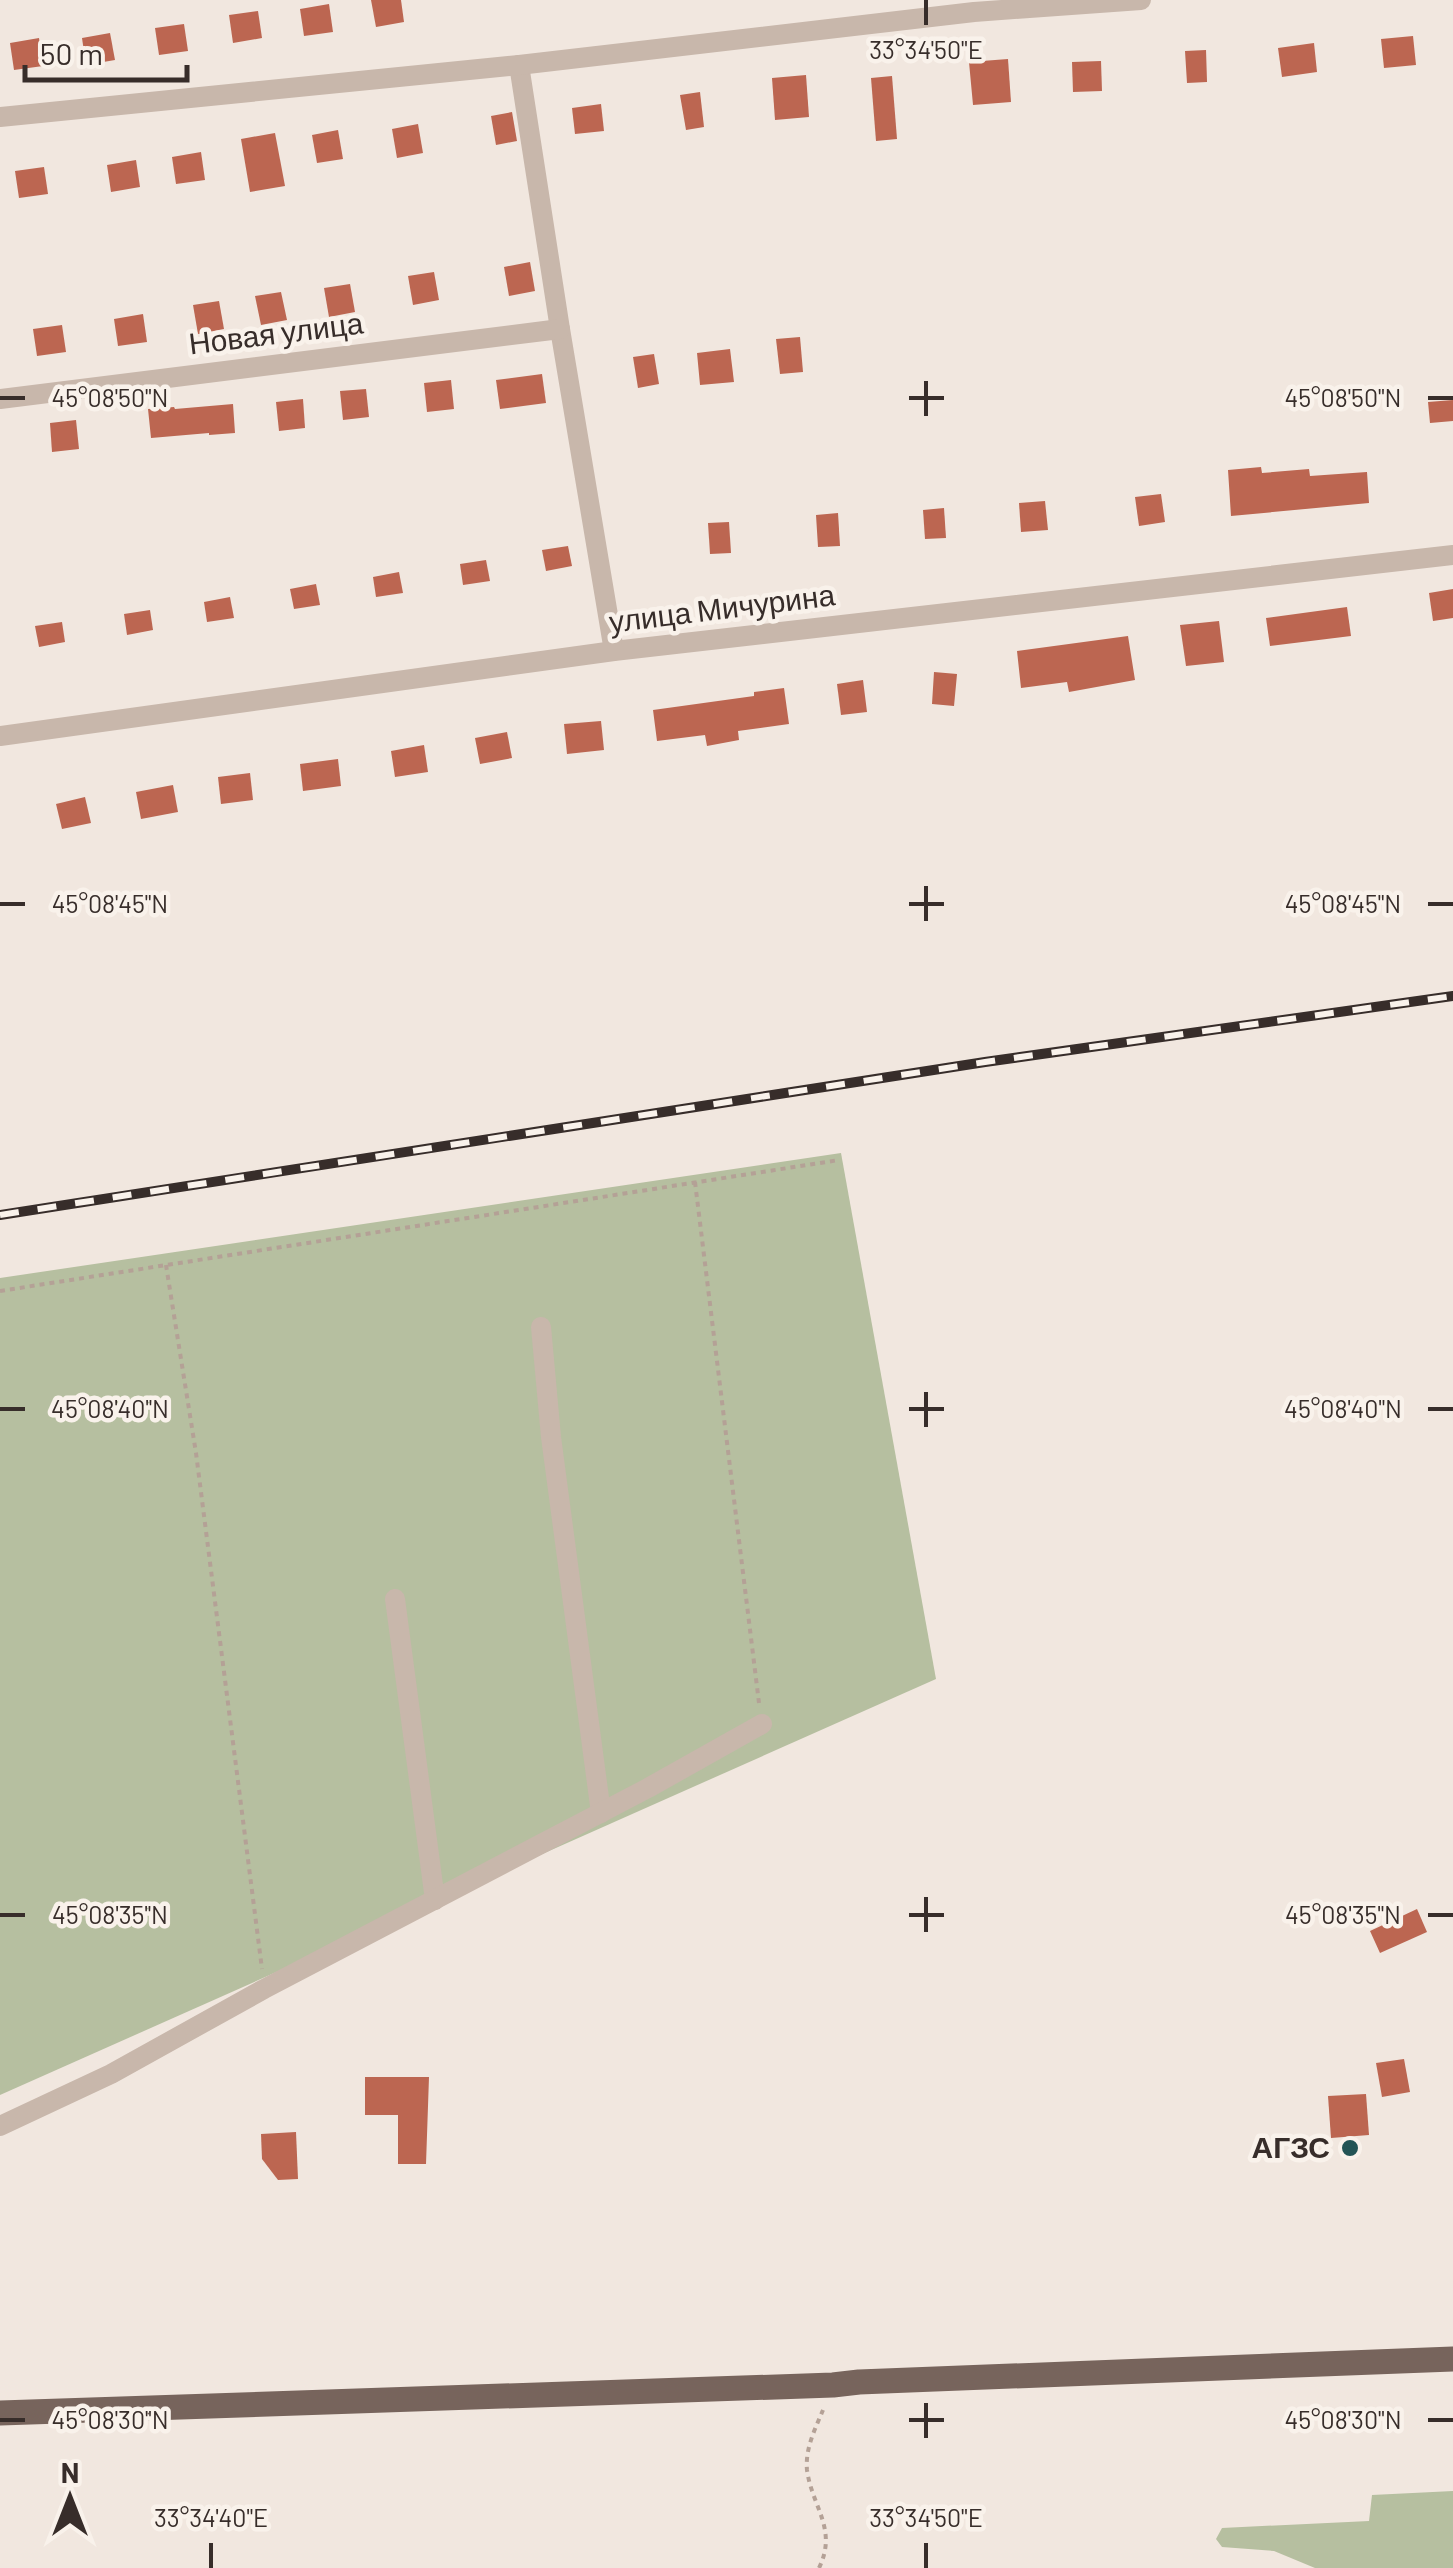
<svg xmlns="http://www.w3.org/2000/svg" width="1453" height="2568" viewBox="0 0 1453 2568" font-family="Barlow,sans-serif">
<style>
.green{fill:#b6bfa0}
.building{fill:#bc6651}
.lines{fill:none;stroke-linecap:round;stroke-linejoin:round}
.path{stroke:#b4a196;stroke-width:4;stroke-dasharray:5 5;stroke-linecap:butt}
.minor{stroke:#c8b7ab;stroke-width:20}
.major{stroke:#77645c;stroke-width:25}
.rail-casing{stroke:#372d2a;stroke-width:10}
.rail{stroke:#f9f2eb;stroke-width:6;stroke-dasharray:19;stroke-linecap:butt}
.ticks{fill:none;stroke:#372d2a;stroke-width:4}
.poi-dot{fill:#235455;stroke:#f9f2eb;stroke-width:4}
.labels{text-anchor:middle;stroke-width:9;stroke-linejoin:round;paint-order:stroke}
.street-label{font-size:30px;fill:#372d2a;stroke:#f9f2eb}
.poi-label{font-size:30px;font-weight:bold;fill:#372d2a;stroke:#f9f2eb;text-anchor:end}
.ticks-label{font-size:25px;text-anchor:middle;fill:#372d2a;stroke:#f9f2eb;stroke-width:9;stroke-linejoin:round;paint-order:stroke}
</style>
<rect width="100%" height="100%" fill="#f1e7df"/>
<!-- green -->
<g class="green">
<path d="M841 1153 936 1679 0 2095V1278Z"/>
<path d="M1453 2491V2568H1315L1274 2551 1222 2547 1216 2539 1222 2528 1369 2521 1372 2495Z"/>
</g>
<!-- building -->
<g class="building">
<path d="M371 0H401L404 22 376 27Z"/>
<path d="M329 4 333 32 304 36 300 9Z"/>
<path d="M258 11 262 38 233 43 229 15Z"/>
<path d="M184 24 188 51 159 55 155 28Z"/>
<path d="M110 33 115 60 86 65 82 38Z"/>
<path d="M1413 36 1416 65 1384 68 1381 39Z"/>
<path d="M39 38 43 66 14 70 10 43Z"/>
<path d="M1314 43 1317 72 1282 77 1278 48Z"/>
<path d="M1206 50 1207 82 1187 83 1185 51Z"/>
<path d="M1008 59 1011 102 973 105 969 62Z"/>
<path d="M1101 61 1102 91 1073 92 1072 62Z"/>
<path d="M806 75 809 117 775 120 772 78Z"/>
<path d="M892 76 897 139 876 141 871 78Z"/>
<path d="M700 92 704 127 686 130 680 95Z"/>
<path d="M601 104 604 131 575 134 572 108Z"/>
<path d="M512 112 517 141 496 145 491 116Z"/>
<path d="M418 124 423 153 397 158 392 129Z"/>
<path d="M338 130 343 159 317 163 312 135Z"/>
<path d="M275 133 285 186 250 192 241 139Z"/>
<path d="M201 152 205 180 176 184 172 157Z"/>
<path d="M136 160 140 187 111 192 107 165Z"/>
<path d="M44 167 48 194 19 198 15 171Z"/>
<path d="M530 262 535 291 509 296 504 267Z"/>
<path d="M434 272 439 300 413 305 408 276Z"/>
<path d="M350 284 355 312 329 317 324 288Z"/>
<path d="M281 292 287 320 261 325 255 296Z"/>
<path d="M219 301 224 329 198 334 193 305Z"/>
<path d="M143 314 147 342 118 346 114 319Z"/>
<path d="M62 325 66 352 37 356 33 329Z"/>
<path d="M800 337 803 372 780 374 776 339Z"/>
<path d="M730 349 734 382 700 385 697 353Z"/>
<path d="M654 354 659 384 638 388 633 357Z"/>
<path d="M542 374 546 403 500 409 496 380Z"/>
<path d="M451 380 454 409 427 412 424 383Z"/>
<path d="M366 389 369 417 343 420 340 391Z"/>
<path d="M303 399 305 428 279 431 276 402Z"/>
<path d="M1453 400V421L1430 423 1428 402Z"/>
<path d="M233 404 235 433 209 435V433L151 438 148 409 174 407 175 409Z"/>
<path d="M76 420 79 449 52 452 50 423Z"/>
<path d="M1261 467 1262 473 1309 469 1310 476 1367 472 1369 503 1231 516 1228 470Z"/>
<path d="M1161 494 1165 522 1139 526 1135 497Z"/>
<path d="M1045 501 1048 530 1021 532 1019 503Z"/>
<path d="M944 508 946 538 925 539 923 510Z"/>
<path d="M838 513 840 546 818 547 816 515Z"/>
<path d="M729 522 731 553 710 554 708 523Z"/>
<path d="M568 546 572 566 546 571 542 550Z"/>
<path d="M486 560 490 581 463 585 460 564Z"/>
<path d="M399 572 403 593 376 597 373 577Z"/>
<path d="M316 584 320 605 294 609 290 589Z"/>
<path d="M1453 589V618L1433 621 1429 593Z"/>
<path d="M230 597 234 618 207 622 204 602Z"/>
<path d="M1347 607 1351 636 1270 646 1266 618Z"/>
<path d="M150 610 153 630 127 635 124 614Z"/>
<path d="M1219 621 1224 662 1186 666 1180 625Z"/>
<path d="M62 622 65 642 39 647 35 626Z"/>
<path d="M1128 636 1135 680 1069 692 1067 682 1021 688 1017 651Z"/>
<path d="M934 672 957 674 954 706 932 704Z"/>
<path d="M863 680 867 712 841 715 837 684Z"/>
<path d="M784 688 789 724 738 731 739 740 707 746 705 735 657 741 653 710 754 696V692Z"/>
<path d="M601 721 604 750 567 754 564 724Z"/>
<path d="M507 732 512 758 480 764 475 738Z"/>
<path d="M424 745 428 772 395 777 391 751Z"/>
<path d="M338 759 341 786 303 791 300 764Z"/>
<path d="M250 773 253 800 221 804 218 777Z"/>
<path d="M173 785 178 812 141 819 136 792Z"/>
<path d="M85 797 91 823 62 829 56 804Z"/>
<path d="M1417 1909 1427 1932 1380 1953 1370 1931Z"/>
<path d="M1404 2059 1410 2092 1382 2097 1376 2063Z"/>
<path d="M365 2077H429L426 2164H398V2115H365Z"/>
<path d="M1366 2094 1369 2135 1331 2138 1328 2096Z"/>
<path d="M296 2132 298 2179 278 2180 262 2159 261 2134Z"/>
</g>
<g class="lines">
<!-- path -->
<g class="path">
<path d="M695 1182 759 1703"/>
<path d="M166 1265 196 1453 262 1969"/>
<path d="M0 1291 839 1160"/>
<path d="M819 2568C838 2529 812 2507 807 2470 805 2449 815 2429 823 2410"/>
</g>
<!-- minor -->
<g class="minor">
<path d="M519 65 560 329 614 651"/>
<path d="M0 117 519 65 974 12 1141 0"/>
<path d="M0 399 560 329"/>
<path d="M0 736 614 651 1453 555"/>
<path d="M541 1327 551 1437 601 1813"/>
<path d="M395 1599 435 1900"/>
<path d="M0 2126 111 2074 264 1989 648 1788 762 1724"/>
</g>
<!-- major -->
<path class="major" d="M0 2413 833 2385 859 2382 1453 2359"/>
<defs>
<path id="rail" d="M0 1215 985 1062 1453 996"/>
</defs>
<!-- rail casing -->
<use href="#rail" class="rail-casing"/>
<!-- rail -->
<use href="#rail" class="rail"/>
</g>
<!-- ticks -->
<path class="ticks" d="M926 0V25M926 381V416M0 398H25M909 398H944M1428 398H1453M926 886V921M0 904H25M909 904H944M1428 904H1453M926 1392V1427M0 1409H25M909 1409H944M1428 1409H1453M926 1897V1932M0 1915H25M909 1915H944M1428 1915H1453M926 2403V2438M0 2420H25M909 2420H944M1428 2420H1453M211 2543V2568M926 2543V2568"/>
<!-- markers -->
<circle class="poi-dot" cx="1350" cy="2148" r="10"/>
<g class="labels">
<!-- street labels -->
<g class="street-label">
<text transform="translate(276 334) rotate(-7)" y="10">Новая улица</text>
<text transform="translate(722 609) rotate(-7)" y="10">улица Мичурина</text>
</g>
<!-- poi labels -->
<g class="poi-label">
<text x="1330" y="2158">АГЗС</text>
</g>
</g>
<g class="ticks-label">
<text x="926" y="59">33°34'50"E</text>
<text x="110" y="407">45°08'50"N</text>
<text x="1343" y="407">45°08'50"N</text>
<text x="110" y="913">45°08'45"N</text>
<text x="1343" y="913">45°08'45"N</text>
<text x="110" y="1418">45°08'40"N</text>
<text x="1343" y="1418">45°08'40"N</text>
<text x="110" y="1924">45°08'35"N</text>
<text x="1343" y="1924">45°08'35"N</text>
<text x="110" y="2429">45°08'30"N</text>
<text x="1343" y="2429">45°08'30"N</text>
<text x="211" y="2527">33°34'40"E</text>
<text x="926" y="2527">33°34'50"E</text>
</g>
<!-- north arrow -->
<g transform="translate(70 2498)" stroke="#f9f2eb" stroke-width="8" paint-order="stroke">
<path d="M0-8L18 38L0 25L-18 38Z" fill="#372d2a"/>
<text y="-15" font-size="28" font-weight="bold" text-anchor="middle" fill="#372d2a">N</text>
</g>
<!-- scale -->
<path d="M25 65v15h162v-15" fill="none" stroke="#372d2a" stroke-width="5"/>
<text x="40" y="65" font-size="30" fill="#372d2a" stroke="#f9f2eb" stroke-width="8" paint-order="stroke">50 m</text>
</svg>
